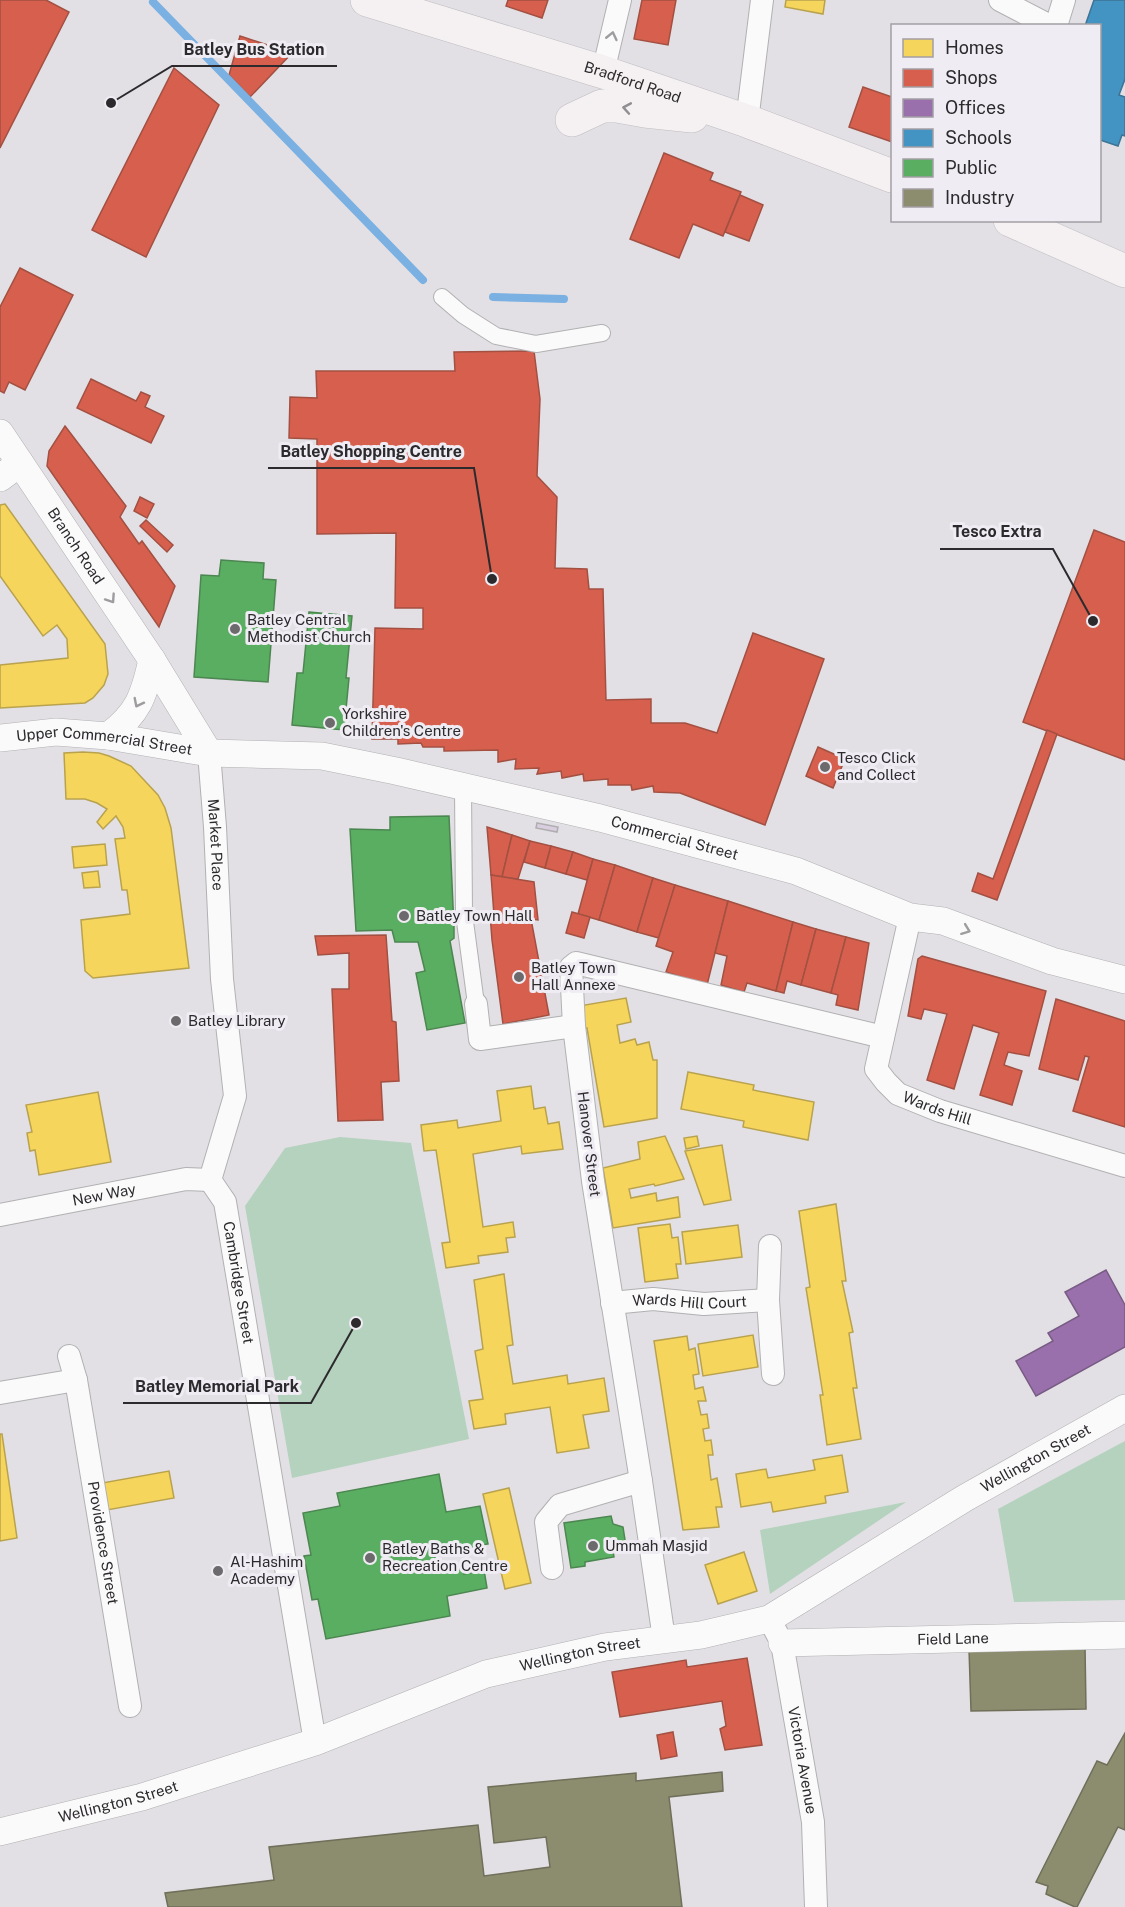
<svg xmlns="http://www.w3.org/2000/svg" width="1125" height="1907" viewBox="0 0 1125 1907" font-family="'Public Sans',sans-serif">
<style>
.green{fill:#b4d2be}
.homes{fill:#f6d55c;stroke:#b9a24e;stroke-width:1.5}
.shops{fill:#d6604d;stroke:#a35043;stroke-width:1.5}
.offices{fill:#9970ab;stroke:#785b85;stroke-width:1.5}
.schools{fill:#4393c3;stroke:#3c7496;stroke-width:1.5}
.public{fill:#5aae61;stroke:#4c8651;stroke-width:1.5}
.industry{fill:#8c8c6e;stroke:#6f6f5a;stroke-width:1.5}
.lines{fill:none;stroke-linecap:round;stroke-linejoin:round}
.stream{stroke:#7ab0e2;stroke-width:8}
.building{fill:#d9cde0;stroke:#afadb0;stroke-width:1.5}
.pedestrian-casing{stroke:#b1b0b2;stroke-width:18}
.minor-casing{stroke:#b1b0b2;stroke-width:24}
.tertiary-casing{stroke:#b1b0b2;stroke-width:28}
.primary-casing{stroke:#bfbdc0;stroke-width:34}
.pedestrian{stroke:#fbfafb;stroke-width:16}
.minor{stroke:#fbfafb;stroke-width:22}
.tertiary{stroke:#fbfafb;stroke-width:27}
.primary{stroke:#f5f1f2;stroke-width:33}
.oneway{stroke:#9e9c9e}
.oneway2{stroke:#908e90}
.poi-dot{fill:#6c6a6d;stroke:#f0ecf3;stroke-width:2}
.labels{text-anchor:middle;stroke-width:6;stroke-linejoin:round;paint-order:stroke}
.street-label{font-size:15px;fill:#2c2a2d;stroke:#f0ecf3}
.poi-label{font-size:15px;fill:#2c2a2d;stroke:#f0ecf3;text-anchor:start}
.leader{fill:none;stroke:#2c2a2d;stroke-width:2}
.callout-dot{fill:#2c2a2d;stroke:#f0ecf3;stroke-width:2}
.callout-label{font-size:16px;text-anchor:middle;font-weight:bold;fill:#2c2a2d;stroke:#f0ecf3;stroke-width:6;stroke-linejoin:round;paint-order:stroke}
</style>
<rect width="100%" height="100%" fill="#e2e0e4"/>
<!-- green -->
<g class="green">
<path d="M340 1137 411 1143 469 1439 292 1478 245 1206 285 1148Z"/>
<path d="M1125 1441V1600L1014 1602 998 1509Z"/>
<path d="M906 1502 770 1594 760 1530Z"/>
</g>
<!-- homes -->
<g class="homes">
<path d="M786 0H825L823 14 785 7Z"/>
<path d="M5 504 105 644 108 674 104 685 93 698 85 703 0 708V665L68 658 67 639 57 625 43 636 0 576V505Z"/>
<path d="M83 752 99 753 109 756 131 766 158 795 165 808 171 828 189 968 93 978 85 971 81 920 130 914 127 890H122L115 839 125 838 123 827 116 816 103 829 97 822 107 809 97 803 85 799H66L64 753Z"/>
<path d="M105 844 107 865 74 868 72 847Z"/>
<path d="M98 871 100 887 84 888 82 873Z"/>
<path d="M626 998 631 1022 617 1025 620 1043 635 1039 637 1045 649 1042 653 1060H657V1118L604 1127 587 1028 583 1029 579 1006Z"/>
<path d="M688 1072 754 1085 753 1090 814 1102 808 1140 743 1127 744 1121 681 1109Z"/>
<path d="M531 1086 534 1109 545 1107 548 1124 559 1122 563 1149 522 1154 521 1146 473 1154 483 1227 513 1222 515 1237 506 1238 508 1252 478 1256 479 1263 446 1268 442 1243 450 1242 436 1150 424 1151 421 1125 457 1120 458 1128 501 1121 497 1091Z"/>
<path d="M98 1092 111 1162 39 1175 35 1150 30 1151 27 1133 32 1132 26 1105Z"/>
<path d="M665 1136 684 1179 655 1186 654 1184 629 1189 631 1198 656 1193 657 1201 678 1197 680 1217 613 1228 603 1168 640 1159 638 1142Z"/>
<path d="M697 1136 699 1146 686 1149 684 1138Z"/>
<path d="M722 1145 731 1200 704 1205 685 1151Z"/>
<path d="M836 1204 846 1281H842L853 1332 849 1333 857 1388H853L861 1439 827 1445 820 1395H823L806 1288 810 1287 799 1211Z"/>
<path d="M670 1224 672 1238 678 1237 681 1264H676L678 1278 645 1282 638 1228Z"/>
<path d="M738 1225 742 1257 686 1264 682 1232Z"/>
<path d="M504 1274 513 1345 507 1346 513 1384 567 1375 568 1384 604 1378 609 1411 583 1415 589 1448 557 1453 550 1407 505 1414 506 1424 474 1429 469 1401 483 1399 475 1351 483 1349 474 1280Z"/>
<path d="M753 1335 758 1367 703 1376 698 1344Z"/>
<path d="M687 1336 689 1350 695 1348 699 1374 693 1375 695 1389 703 1387 706 1401H698L701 1415 707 1414 709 1428 703 1429 705 1441 711 1440 713 1455H708L711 1480 717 1478 722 1507H716L719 1527 683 1530 654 1341Z"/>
<path d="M0 1434H2L17 1538 0 1541Z"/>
<path d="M842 1455 848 1492 825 1496 826 1503 773 1512 771 1502 741 1507 736 1474 766 1469 768 1478 815 1470 813 1460Z"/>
<path d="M169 1471 174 1498 107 1510 102 1483Z"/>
<path d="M509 1488 531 1583 505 1589 483 1494Z"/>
<path d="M744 1552 757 1591 718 1604 705 1565Z"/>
</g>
<!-- shops -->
<g class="shops">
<path d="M0 0H46L69 12 0 148Z"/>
<path d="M508 0H548L542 18 506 6Z"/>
<path d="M642 0H676L668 45 634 39Z"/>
<path d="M240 36 292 53 250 97 229 75Z"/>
<path d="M174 68 219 105 146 257 92 230Z"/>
<path d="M863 87 892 97V142L849 127Z"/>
<path d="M664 153 713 173 710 180 741 192 723 236 693 224 679 258 630 239Z"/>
<path d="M740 195 763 205 749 241 725 232Z"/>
<path d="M20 268 73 295 25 390 9 382 4 393 0 391V307Z"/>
<path d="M534 351 540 399 537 476 557 497 555 568 587 569 589 589H603L606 700 651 699V723H685L717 733 753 633 824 659 765 825 680 793 654 792 653 786 632 790 631 785H608V779L584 781 583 774 562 778 561 771 537 774 539 768 515 769 516 759 498 762V750L444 751V747H423L421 743 398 744V739H372L375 628 423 629V608H395L396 533 317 534V439L289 438 290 397 317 398 316 371H455L454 352Z"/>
<path d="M91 379 136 401 141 392 150 396 145 407 164 416 151 443 77 408Z"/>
<path d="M65 426 126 506 120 517 139 544 142 541 175 586 159 627 47 466 49 451Z"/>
<path d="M140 497 154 504 147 518 134 511Z"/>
<path d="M146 520 173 545 167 552 140 526Z"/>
<path d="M1094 530 1125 542V760L1023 722Z"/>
<path d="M1047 730 1057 734 997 900 972 891 978 873 993 879Z"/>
<path d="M818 747 845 759 833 788 806 776Z"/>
<path d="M487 827 512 835 502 877 491 875Z"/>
<path d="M512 835 530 841 518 879 502 877Z"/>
<path d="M530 841 551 846 545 868 524 862Z"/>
<path d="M551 846 573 852 566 874 545 868Z"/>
<path d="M573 852 593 859 587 880 566 874Z"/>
<path d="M593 859 615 865 599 920 578 914Z"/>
<path d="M615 865 653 878 637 932 599 920Z"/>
<path d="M491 875 534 882 538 920 494 915Z"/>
<path d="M653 878 675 885 659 938 637 932Z"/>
<path d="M675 885 728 901 707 985 666 972 673 952 656 946Z"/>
<path d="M728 901 793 922 776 991 747 983 744 992 721 985 727 956 715 953Z"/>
<path d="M572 912 590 917 584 938 566 933Z"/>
<path d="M490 914 531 919 549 1015 503 1024 492 940Z"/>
<path d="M793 922 816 929 801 985 787 981 784 993 776 991Z"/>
<path d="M816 929 846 937 831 993 801 985Z"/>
<path d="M386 935 392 1021 396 1022 399 1081 381 1082 383 1120 338 1121 332 989H349V953L318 955 315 936Z"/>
<path d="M846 937 869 943 858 1010 836 1005 838 995 831 993Z"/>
<path d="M922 956 1046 991 1029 1056 1008 1052 1004 1065 1022 1071 1012 1105 980 1095 999 1033 973 1025 954 1089 927 1080 947 1014 924 1009 921 1019 908 1016 918 959Z"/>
<path d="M1056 999 1125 1021V1127L1073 1111 1089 1057 1085 1056 1078 1080 1039 1069Z"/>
<path d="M747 1658 762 1745 725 1750 720 1729 726 1726 722 1701 620 1717 612 1672 686 1660 687 1667Z"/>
<path d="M673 1732 677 1756 661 1759 657 1735Z"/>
</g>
<!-- offices -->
<path class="offices" d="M1106 1270 1125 1305V1347L1036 1396 1016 1361 1053 1341 1048 1333 1079 1316 1065 1292Z"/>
<!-- schools -->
<path class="schools" d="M1094 0H1125V79L1119 95 1125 97V136L1122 135 1118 146 1100 140V26H1085Z"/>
<!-- public -->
<g class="public">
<path d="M221 560 264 563 263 579 276 580 268 682 194 677 201 575 219 576Z"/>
<path d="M309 612 352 616 346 678H349L344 730 292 725 297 673H303Z"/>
<path d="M449 816 454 928V938L450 941 465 1023 427 1030 416 973 425 971 418 942H395L392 930 356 931 350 829 390 830V817Z"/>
<path d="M439 1474 446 1512 480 1506 488 1544 435 1554 436 1564 453 1561 454 1567 463 1565 464 1574 484 1570 487 1588 447 1596 450 1616 326 1639 318 1599 312 1600 304 1556 311 1555 303 1513 340 1506 337 1493Z"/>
<path d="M611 1516 613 1524 623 1527 625 1540 613 1551 614 1557 585 1562V1566L571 1568 564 1523Z"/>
</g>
<!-- industry -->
<g class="industry">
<path d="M1085 1646 1086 1709 971 1711 969 1649Z"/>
<path d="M1125 1733V1830L1118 1827 1077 1907H1075L1046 1894 1048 1886 1036 1882 1097 1761 1107 1765Z"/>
<path d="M722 1772 723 1791 669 1797 682 1907H168L165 1893 274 1880 269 1847 478 1825 484 1876 550 1867 546 1837 494 1843 488 1787 636 1773V1781Z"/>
</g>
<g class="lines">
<!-- stream -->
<g class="stream">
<path d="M153 2 423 280"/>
<path d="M493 297 564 299"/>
</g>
</g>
<!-- building -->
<path class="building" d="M537 823 558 827 557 832 536 828Z"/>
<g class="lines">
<defs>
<g id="pedestrian">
<path d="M442 297 463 315 496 336 536 344 602 333"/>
<path d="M463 787 464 914 476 1004"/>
</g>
<g id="minor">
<path d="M1000 0 1050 26"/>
<path d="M1056 26 1064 0"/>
<path d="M603 72 620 0"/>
<path d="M747 121 762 0"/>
<path id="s1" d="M209 753 215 827 222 979 235 1096 210 1180 225 1202 315 1742"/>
<path id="s2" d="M910 917 876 1069 886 1082 898 1094 940 1111 1125 1166"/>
<path d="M476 1004 480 1039 574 1026"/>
<path id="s3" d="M0 1215 186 1179 210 1180"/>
<path d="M770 1246 768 1300 773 1374"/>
<path id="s4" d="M612 1303 653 1299 704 1304 768 1300"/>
<path id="s5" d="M69 1356 76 1380 130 1706"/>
<path d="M0 1393 76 1380"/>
<path d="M552 1568 546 1522 560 1505 641 1481"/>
<path id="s6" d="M774 1628 782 1643 813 1822 816 1907"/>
<path d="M664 1639 641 1481 593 1181 574 1026 571 967 576 963 883 1037"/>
</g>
<g id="tertiary">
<path id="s7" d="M0 433 152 660 209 753"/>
<path d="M0 478 20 463"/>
<path d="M108 736C138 714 144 696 152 660"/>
<path id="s8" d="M0 738 56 732 108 736 209 753 322 756 396 771 600 818 796 871 910 917 943 921 1052 961 1125 980"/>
<path id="s9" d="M782 1643 1125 1635"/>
<path id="s10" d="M0 1832 142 1797 315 1742 486 1674 605 1647 701 1635 769 1619 965 1498 1125 1408"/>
</g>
<g id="primary">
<path id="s11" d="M367 0 603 72 747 121 892 176"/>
<path d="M572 120 602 106H617L645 111 692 116"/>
<path d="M1010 220 1125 271"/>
</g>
</defs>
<!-- pedestrian casing -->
<use href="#pedestrian" class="pedestrian-casing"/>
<!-- minor casing -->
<use href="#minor" class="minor-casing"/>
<!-- tertiary casing -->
<use href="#tertiary" class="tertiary-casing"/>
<!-- primary casing -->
<use href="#primary" class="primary-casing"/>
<!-- pedestrian -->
<use href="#pedestrian" class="pedestrian"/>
<!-- minor -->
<use href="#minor" class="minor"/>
<!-- tertiary -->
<use href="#tertiary" class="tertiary"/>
<!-- primary -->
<use href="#primary" class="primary"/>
</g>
<!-- one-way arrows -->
<defs><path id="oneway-chevron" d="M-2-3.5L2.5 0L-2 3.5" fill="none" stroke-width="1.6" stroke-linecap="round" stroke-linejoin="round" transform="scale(1.5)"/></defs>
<g class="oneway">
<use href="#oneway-chevron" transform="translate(612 36) rotate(-77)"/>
<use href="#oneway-chevron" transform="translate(111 599) rotate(56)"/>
<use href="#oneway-chevron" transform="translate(138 703) rotate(117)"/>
<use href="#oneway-chevron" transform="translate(966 930) rotate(21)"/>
</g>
<use class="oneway2" href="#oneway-chevron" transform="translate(627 108) rotate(-170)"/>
<!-- markers -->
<g class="poi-dot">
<circle cx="235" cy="629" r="6"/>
<circle cx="330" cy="723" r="6"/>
<circle cx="825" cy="767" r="6"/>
<circle cx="404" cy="916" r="6"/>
<circle cx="519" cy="977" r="6"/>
<circle cx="176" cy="1021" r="6"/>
<circle cx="593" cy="1546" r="6"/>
<circle cx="370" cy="1558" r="6"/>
<circle cx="218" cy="1571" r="6"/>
</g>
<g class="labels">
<!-- street labels -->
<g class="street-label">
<text dy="5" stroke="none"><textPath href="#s11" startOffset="278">Bradford Road</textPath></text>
<text dy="5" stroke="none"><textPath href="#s7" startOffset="136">Branch Road</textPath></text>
<text dy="5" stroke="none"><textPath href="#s8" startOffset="105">Upper Commercial Street</textPath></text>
<text dy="5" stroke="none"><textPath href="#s8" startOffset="686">Commercial Street</textPath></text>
<text dy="5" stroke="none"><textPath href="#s1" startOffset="92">Market Place</textPath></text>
<text dy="5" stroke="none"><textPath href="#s2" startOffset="231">Wards Hill</textPath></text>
<text transform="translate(589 1144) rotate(83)" y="5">Hanover Street</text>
<text dy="5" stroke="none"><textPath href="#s3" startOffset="106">New Way</textPath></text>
<text dy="5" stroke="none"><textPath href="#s1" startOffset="540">Cambridge Street</textPath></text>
<text dy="5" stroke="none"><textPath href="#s4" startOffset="78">Wards Hill Court</textPath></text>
<text dy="5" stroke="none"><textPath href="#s10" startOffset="1112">Wellington Street</textPath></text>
<text dy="5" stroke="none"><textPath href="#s5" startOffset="190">Providence Street</textPath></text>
<text dy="5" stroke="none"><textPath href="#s9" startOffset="171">Field Lane</textPath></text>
<text dy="5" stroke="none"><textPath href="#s10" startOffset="608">Wellington Street</textPath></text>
<text dy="5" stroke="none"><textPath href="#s6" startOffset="136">Victoria Avenue</textPath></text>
<text dy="5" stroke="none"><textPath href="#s10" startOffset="122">Wellington Street</textPath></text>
</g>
<!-- poi labels -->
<g class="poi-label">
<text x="247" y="625">Batley Central<tspan x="247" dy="17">Methodist Church</tspan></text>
<text x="342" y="719">Yorkshire<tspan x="342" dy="17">Children's Centre</tspan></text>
<text x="837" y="763">Tesco Click<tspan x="837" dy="17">and Collect</tspan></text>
<text x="416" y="921">Batley Town Hall</text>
<text x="531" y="973">Batley Town<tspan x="531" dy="17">Hall Annexe</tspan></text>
<text x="188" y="1026">Batley Library</text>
<text x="605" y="1551">Ummah Masjid</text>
<text x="382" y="1554">Batley Baths &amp;<tspan x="382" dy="17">Recreation Centre</tspan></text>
<text x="230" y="1567">Al-Hashim<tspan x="230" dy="17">Academy</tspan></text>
</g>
</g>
<!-- callouts -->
<path class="leader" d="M111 103L172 66H337M492 579L474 468H268M1093 621L1053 549H940M356 1323L311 1403H123"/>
<g class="callout-dot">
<circle cx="111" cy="103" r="6"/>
<circle cx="492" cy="579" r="6"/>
<circle cx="1093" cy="621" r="6"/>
<circle cx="356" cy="1323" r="6"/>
</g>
<g class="callout-label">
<text x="254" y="55">Batley Bus Station</text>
<text x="371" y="457">Batley Shopping Centre</text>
<text x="997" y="537">Tesco Extra</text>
<text x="217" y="1392">Batley Memorial Park</text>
</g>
<!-- legend -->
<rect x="891" y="24" width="210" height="198" fill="#f0ecf3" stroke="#a29ea4" stroke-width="1.5"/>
<rect x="903" y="39" width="30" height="18" fill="#f6d55c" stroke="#a29ea4" stroke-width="1.5"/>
<text x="945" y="54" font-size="18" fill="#2c2a2d">Homes</text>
<rect x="903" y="69" width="30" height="18" fill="#d6604d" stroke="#a29ea4" stroke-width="1.5"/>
<text x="945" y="84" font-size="18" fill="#2c2a2d">Shops</text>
<rect x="903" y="99" width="30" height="18" fill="#9970ab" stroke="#a29ea4" stroke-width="1.5"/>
<text x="945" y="114" font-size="18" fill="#2c2a2d">Offices</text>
<rect x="903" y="129" width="30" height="18" fill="#4393c3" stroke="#a29ea4" stroke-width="1.5"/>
<text x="945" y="144" font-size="18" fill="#2c2a2d">Schools</text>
<rect x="903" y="159" width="30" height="18" fill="#5aae61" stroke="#a29ea4" stroke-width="1.5"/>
<text x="945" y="174" font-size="18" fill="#2c2a2d">Public</text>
<rect x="903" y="189" width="30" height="18" fill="#8c8c6e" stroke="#a29ea4" stroke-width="1.5"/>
<text x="945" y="204" font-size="18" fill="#2c2a2d">Industry</text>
</svg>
